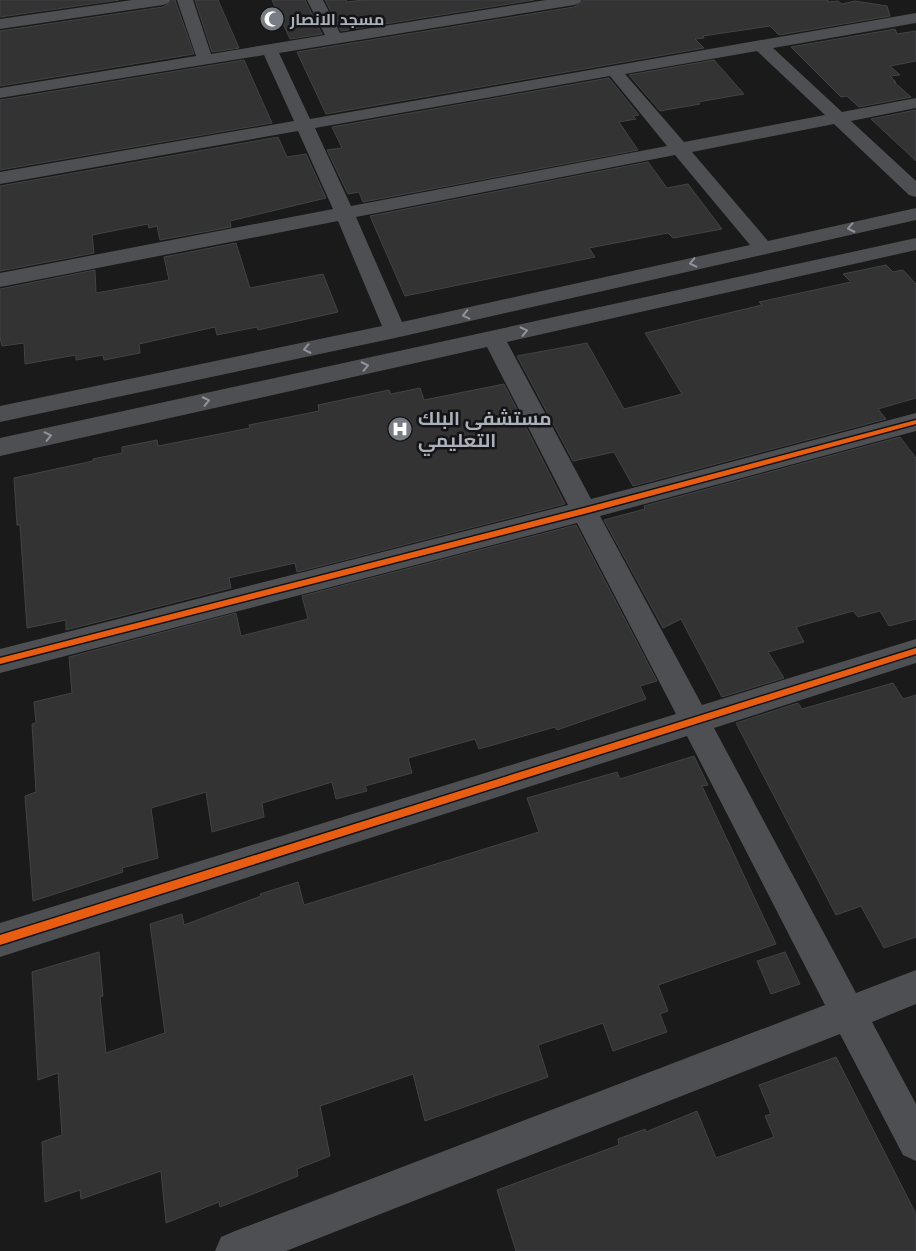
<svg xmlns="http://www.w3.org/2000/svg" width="916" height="1251" viewBox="0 0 916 1251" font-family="Karla,Cairo,sans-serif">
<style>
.building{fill:#333334;stroke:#424346}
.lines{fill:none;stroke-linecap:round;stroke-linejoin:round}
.minor{fill:#4e4f53;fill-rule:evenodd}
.cycleway-casing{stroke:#141416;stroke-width:3}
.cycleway{fill:#e95d12;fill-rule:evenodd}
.oneway{stroke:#8f949c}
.labels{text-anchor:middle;stroke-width:5;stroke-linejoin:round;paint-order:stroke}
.far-poi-label{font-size:16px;font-weight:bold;fill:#abb1bb;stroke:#141416;text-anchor:start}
.poi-label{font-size:19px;font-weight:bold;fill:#abb1bb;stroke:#141416;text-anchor:start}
</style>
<rect width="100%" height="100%" fill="#1a1a1a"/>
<!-- building -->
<g class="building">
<path d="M0 0H119L0 17Z"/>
<path d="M173 0H175L194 54 0 86V31L163 7Z"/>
<path d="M195 0H218L239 48 212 52Z"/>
<path d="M272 0H305L322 34 290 39Z"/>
<path d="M325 0H346L347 2 363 0H534L341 31Z"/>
<path d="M584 0H828V2L838 1 842 4 855 1 887 6 890 16 779 35 770 26 703 36 704 38 695 39 704 48 326 114 297 52 574 7Z"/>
<path d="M895 29 897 34 916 31V61L890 66 900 75 890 76 896 82H894L911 97 859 107 847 96 841 97 791 47Z"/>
<path d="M244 60 272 123 0 170V100Z"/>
<path d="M714 60 744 94 698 102 700 104 660 111 629 75Z"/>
<path d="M609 78 639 115 633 116 636 119 619 122 638 150 363 202 359 192 348 194 327 150 342 148 332 127Z"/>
<path d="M916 110V161L871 119Z"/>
<path d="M278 137 287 157 306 154 326 198 230 221 231 227 160 240 157 226 149 228 148 224 92 235 94 253 0 271V186Z"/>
<path d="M648 162 667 188 688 184 722 229 673 238 668 233 589 248 595 257 405 296 370 216Z"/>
<path d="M236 243 250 288 323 274 338 312 258 330 257 327 217 335 215 327 139 344 140 353 104 360 103 355 76 360V355L25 364 24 343 2 346 0 337V289L95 270 96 293 169 280 164 257Z"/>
<path d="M886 265 893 272 903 270 916 284V398L878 409 886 419 633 486 614 452 573 461 517 356 587 343 624 409 682 394 645 333 762 305 759 302 851 282 843 274Z"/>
<path d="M504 384 565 504 297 572 295 563 229 578 231 588 66 630V620L27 628 20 525H17L14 478 93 461V459L122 453V447L157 440 158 446 250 428 249 425 319 411 318 405 389 390 391 394 420 388 424 400Z"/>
<path d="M900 437 916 458V619L889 626 880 611 858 617 853 611 796 627 804 642 768 652 784 678 722 697 681 619 663 628 604 520 645 509 644 506Z"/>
<path d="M576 525 657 681 640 686 646 699 557 730 555 727 479 749 475 739 408 758 412 773 365 786 367 791 336 799 332 782 262 803 264 817 212 832 206 792 151 808 158 858 122 868 123 872 33 901 25 796 36 792 32 724 36 723 34 702 72 693 69 657 236 613 241 636 308 619 302 596Z"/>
<path d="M893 683 903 699 916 695V937L884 948 861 906 836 915 736 723 798 703 802 709Z"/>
<path d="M694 756 708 785 702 786 776 944 658 985 668 1011 660 1014 667 1032 613 1051 603 1023 538 1045 548 1077 425 1121 413 1074 320 1106 330 1156 297 1169 298 1176 220 1207 219 1202 166 1223 161 1171 81 1199 80 1190 45 1202 42 1142 62 1135 58 1073 38 1080 32 972 99 952 103 996 100 997 106 1053 165 1033 150 924 182 914 184 925 261 896 260 894 298 882 304 905 539 832 527 798 617 772 620 779Z"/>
<path d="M785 952 800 984 771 994 757 961Z"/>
<path d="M836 1057 916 1214V1251H516L497 1190 619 1145 618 1139 645 1129 646 1132 697 1111 716 1158 774 1137 765 1116 771 1114 759 1085Z"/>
</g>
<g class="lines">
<!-- minor -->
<g class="minor">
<path d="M132 0H171L168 3 163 5 0 29V19Z"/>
<path d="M177 0H193L211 54 325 35 307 0H323L340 33 546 0H582L579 3 574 5 279 53 310 119 916 13V23L773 48 842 112 916 98V108L851 121 916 181V197L909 195 834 124 692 152 768 241 916 208V220L395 338 0 422V406L382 326 338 221 0 287V273L333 209 298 131 0 184V172L294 121 264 55 0 98V88L196 56ZM757 51 825 115 684 142 625 74ZM610 76 667 146 351 206 315 128ZM675 155 750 245 402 322 356 217Z"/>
<path d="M916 238V250L507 342 591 499 916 413V431L600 516 702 705 916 639V663L714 728 856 993 916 970V1004L872 1022 916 1104V1161L903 1155 840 1034 286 1251H215L221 1237 235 1231 825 1005 687 736 0 957V923L676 714 577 523 0 673V649L568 505 487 347 0 456V438Z"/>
</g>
<defs>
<g id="cycleway">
<path d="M916 420V424L584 514 0 664V658L584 508Z"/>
<path d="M916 648V654L0 945V935Z"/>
</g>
</defs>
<!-- cycleway casing -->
<use href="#cycleway" class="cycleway-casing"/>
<!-- cycleway -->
<use href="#cycleway" class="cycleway"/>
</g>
<!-- one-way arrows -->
<defs><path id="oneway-chevron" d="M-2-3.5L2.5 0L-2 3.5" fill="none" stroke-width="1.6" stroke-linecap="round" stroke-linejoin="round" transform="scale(1.25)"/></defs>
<g class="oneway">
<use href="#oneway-chevron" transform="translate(851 228) rotate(168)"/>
<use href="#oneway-chevron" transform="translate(693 263) rotate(167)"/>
<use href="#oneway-chevron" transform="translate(466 315) rotate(167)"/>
<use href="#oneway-chevron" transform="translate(524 331) rotate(-13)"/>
<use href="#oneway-chevron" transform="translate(307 349) rotate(168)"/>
<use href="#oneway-chevron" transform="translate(365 366) rotate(-12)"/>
<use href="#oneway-chevron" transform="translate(206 401) rotate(-12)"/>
<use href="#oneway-chevron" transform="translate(48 436) rotate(-13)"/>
</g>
<!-- icons -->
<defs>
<symbol id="mosque-disc" viewBox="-11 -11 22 22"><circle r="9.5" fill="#787c83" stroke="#141416"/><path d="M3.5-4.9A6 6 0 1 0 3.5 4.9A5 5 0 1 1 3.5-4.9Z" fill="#fff"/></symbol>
<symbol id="hospital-disc" viewBox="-11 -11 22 22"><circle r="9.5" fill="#787c83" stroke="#141416"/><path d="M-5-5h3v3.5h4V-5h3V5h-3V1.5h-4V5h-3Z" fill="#fff"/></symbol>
</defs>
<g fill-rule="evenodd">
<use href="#mosque-disc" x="258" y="5" width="28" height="28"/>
<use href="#hospital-disc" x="386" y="415" width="28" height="28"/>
</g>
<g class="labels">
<!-- far-poi labels -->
<g class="far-poi-label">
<text x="290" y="25">مسجد الانصار</text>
</g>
<!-- poi labels -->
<g class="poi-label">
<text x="418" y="425">مستشفى البلك<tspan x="418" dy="22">التعليمي</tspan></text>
</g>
</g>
</svg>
